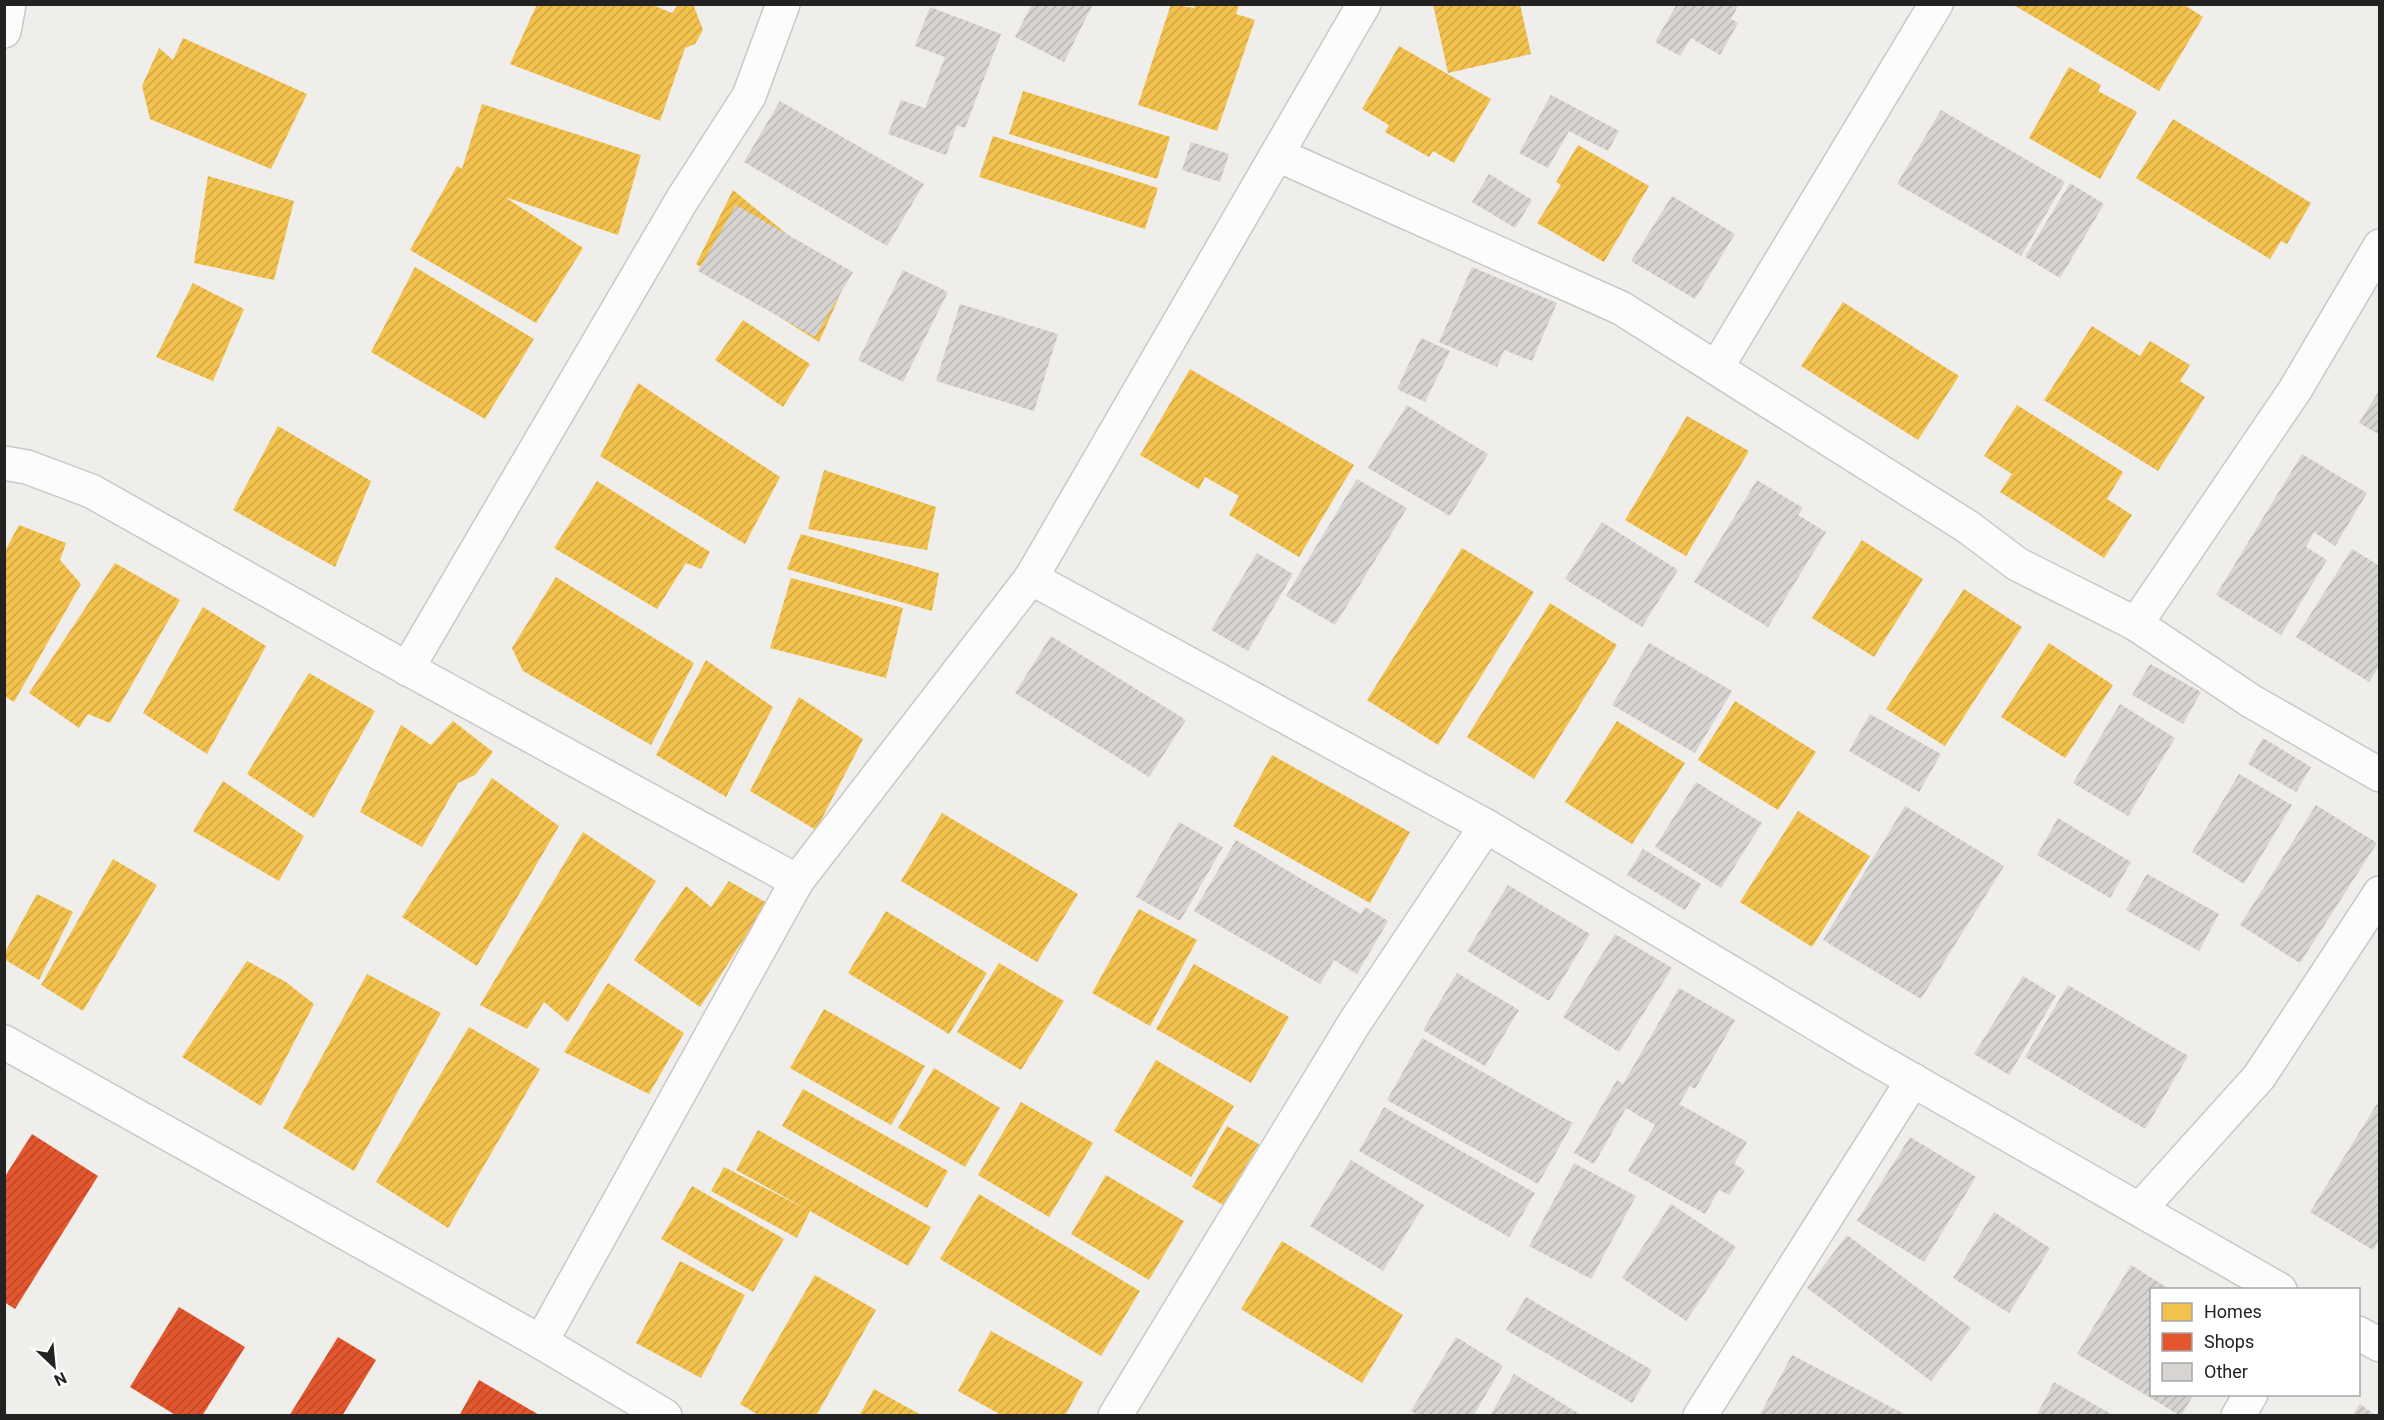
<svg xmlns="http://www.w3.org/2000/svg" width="2384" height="1420" viewBox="0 0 2384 1420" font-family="Roboto,sans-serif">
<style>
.homes{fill:url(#homes-hatch)}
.shops{fill:url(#shops-hatch)}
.building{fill:url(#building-hatch)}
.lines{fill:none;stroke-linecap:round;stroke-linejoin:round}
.street-casing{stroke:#c9c8c7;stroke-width:36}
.street{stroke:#fdfcfc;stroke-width:33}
</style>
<defs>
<pattern id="homes-hatch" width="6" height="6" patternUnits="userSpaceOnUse" patternTransform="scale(1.5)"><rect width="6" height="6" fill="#f2c14e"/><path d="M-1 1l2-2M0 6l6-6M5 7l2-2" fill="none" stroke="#cfa644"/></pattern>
<pattern id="shops-hatch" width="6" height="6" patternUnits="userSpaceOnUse" patternTransform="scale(1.5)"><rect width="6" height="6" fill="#e4572e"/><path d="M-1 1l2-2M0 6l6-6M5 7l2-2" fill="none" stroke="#b84827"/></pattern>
<pattern id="building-hatch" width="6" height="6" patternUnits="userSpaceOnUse" patternTransform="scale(1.5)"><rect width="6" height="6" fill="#d7d4d2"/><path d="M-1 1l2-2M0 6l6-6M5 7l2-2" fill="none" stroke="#b8b6b4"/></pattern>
</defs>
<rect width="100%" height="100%" fill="#f0eeeb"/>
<!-- homes -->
<g class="homes">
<path d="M537 4H650L672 13 679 4H693L703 30 695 44 685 48 660 121 510 64Z"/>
<path d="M1171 4 1194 8 1195 5H1239L1236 14 1255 20 1217 131 1138 105Z"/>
<path d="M1433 4H1520L1531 54 1448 73Z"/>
<path d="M2012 4H2183L2203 17 2159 91Z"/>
<path d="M183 38 307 94 271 169 150 119 142 86 159 48 173 60Z"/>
<path d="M1399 46 1491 99 1454 163 1433 151 1429 157 1385 132 1389 125 1362 109Z"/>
<path d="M2069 67 2101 85 2098 91 2137 112 2100 179 2029 138Z"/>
<path d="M1023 91 1170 137 1157 179 1009 134Z"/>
<path d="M482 104 641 155 618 235 505 197 583 248 536 323 410 250 457 166 462 169Z"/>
<path d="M2173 119 2311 203 2287 244 2281 241 2270 259 2136 178Z"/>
<path d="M993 136 1158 188 1145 229 979 177Z"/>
<path d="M1578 145 1649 186 1604 262 1537 223 1561 185 1556 182Z"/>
<path d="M208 176 294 201 274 280 194 263Z"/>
<path d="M733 190 816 258 839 297 819 342 696 264Z"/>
<path d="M415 267 534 339 485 419 371 352Z"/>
<path d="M193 283 244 309 213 381 156 357Z"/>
<path d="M1843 302 1959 376 1918 440 1801 366Z"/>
<path d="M743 320 810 364 783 407 715 360Z"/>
<path d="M2092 326 2140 356 2150 341 2190 365 2180 381 2205 397 2158 471 2044 400Z"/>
<path d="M1190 369 1354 465 1299 557 1229 515 1239 496 1205 477 1199 489 1140 455Z"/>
<path d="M638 383 780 477 745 544 600 456Z"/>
<path d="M2017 405 2123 472 2107 499 2132 515 2104 558 2000 492 2012 474 1984 456Z"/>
<path d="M1687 416 1749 451 1686 556 1625 520Z"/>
<path d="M278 426 371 481 335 567 233 510Z"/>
<path d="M824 470 936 507 927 550 808 529Z"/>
<path d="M597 481 710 552 701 569 686 563 657 609 554 548Z"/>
<path d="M19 525 66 543 60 560 81 584 14 702 4 696V553Z"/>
<path d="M801 534 939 573 932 611 787 569Z"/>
<path d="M1862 540 1923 579 1874 657 1812 618Z"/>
<path d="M1462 548 1534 592 1438 745 1367 700Z"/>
<path d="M115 563 180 600 110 723 88 714 79 728 29 693Z"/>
<path d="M556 577 694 663 651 745 523 671 512 648Z"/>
<path d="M791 578 903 608 886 678 770 648Z"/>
<path d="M1964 589 2022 627 1945 746 1886 709Z"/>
<path d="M1550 603 1617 645 1534 779 1467 737Z"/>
<path d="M203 607 266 646 207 754 143 713Z"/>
<path d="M2049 643 2113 685 2065 758 2001 717Z"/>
<path d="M706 660 773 707 726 797 656 755Z"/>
<path d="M309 673 375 711 314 818 247 774Z"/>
<path d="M799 697 863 739 816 830 750 791Z"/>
<path d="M1735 701 1816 752 1778 810 1698 760Z"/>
<path d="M453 721 493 752 475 775 458 783 422 847 360 812 401 725 431 745Z"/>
<path d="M1617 721 1685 763 1632 844 1565 802Z"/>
<path d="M1272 755 1410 832 1370 903 1233 826Z"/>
<path d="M492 778 559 826 477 966 402 917Z"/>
<path d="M223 781 304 836 279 881 193 831Z"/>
<path d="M1798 811 1870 856 1812 947 1740 902Z"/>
<path d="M942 813 1078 894 1037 962 901 881Z"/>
<path d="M583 832 656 881 568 1022 544 1002 527 1029 480 1005Z"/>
<path d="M113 859 157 885 83 1011 41 985Z"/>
<path d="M729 881 767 903 700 1007 634 960 686 886 711 907Z"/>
<path d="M37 894 73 912 39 980 4 959V954Z"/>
<path d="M1139 909 1197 940 1150 1026 1092 993Z"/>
<path d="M886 911 987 973 949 1034 848 973Z"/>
<path d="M247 961 286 982 314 1004 261 1106 182 1057Z"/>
<path d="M999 963 1064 1001 1021 1070 957 1032Z"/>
<path d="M1194 964 1289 1017 1251 1083 1156 1029Z"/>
<path d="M367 974 441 1013 354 1171 283 1128Z"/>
<path d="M608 983 684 1033 649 1094 564 1052Z"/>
<path d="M824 1009 925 1066 891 1125 790 1068Z"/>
<path d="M469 1027 540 1069 448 1228 376 1182Z"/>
<path d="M1156 1060 1234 1106 1191 1177 1114 1131Z"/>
<path d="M934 1068 1000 1108 965 1167 898 1128Z"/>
<path d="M803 1089 948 1171 927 1208 782 1126Z"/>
<path d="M1021 1102 1093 1143 1049 1217 978 1175Z"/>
<path d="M1227 1126 1259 1144 1223 1205 1192 1187Z"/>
<path d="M758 1130 931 1227 908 1266 810 1211 797 1238 711 1191 724 1167 808 1210 736 1170Z"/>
<path d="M1106 1175 1184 1221 1149 1280 1071 1234Z"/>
<path d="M692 1186 784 1239 753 1292 661 1239Z"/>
<path d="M979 1194 1140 1291 1101 1356 940 1259Z"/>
<path d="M1282 1241 1403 1315 1362 1383 1241 1309Z"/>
<path d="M680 1261 745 1295 701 1378 636 1343Z"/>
<path d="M815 1275 876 1310 816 1416H760L740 1404Z"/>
<path d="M991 1331 1083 1382 1065 1416H1003L958 1391Z"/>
<path d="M874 1389 923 1416H859Z"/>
</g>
<!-- shops -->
<g class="shops">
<path d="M32 1134 98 1176 15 1309 4 1302V1178Z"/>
<path d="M179 1307 245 1347 202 1416H177L130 1387Z"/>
<path d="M338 1337 376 1360 342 1416H289Z"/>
<path d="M479 1380 541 1416H459Z"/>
</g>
<!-- building -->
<g class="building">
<path d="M1032 4H1093L1064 62 1015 37Z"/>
<path d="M1677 4H1739L1731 19 1738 23 1720 55 1691 38 1680 56 1655 42Z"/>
<path d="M930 7 1001 34 965 128 957 125 946 155 888 134 901 100 925 108 945 57 915 46Z"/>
<path d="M1551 95 1619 131 1608 151 1569 131 1548 168 1519 153Z"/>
<path d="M780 101 924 184 887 246 744 162Z"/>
<path d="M1941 110 2065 182 2021 256 1897 184Z"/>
<path d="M1191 142 1229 154 1220 182 1182 170Z"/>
<path d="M1489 174 1532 200 1515 228 1472 202Z"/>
<path d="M2070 183 2104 204 2060 278 2025 257Z"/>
<path d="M1672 196 1735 234 1695 299 1631 261Z"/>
<path d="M736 205 853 272 815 337 698 271Z"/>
<path d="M1472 267 1557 303 1532 361 1504 350 1497 367 1439 342Z"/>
<path d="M903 270 948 292 903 382 858 360Z"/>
<path d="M960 304 1058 334 1034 411 936 381Z"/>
<path d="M1421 338 1450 351 1425 402 1397 389Z"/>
<path d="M2380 389V435L2359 423Z"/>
<path d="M1407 405 1488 454 1450 516 1368 468Z"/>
<path d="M2302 454 2367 493 2335 546 2314 532 2306 547 2327 560 2281 635 2216 595Z"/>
<path d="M1357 479 1407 508 1335 625 1286 596Z"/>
<path d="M1757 480 1803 508 1798 515 1826 532 1768 627 1694 582Z"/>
<path d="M1602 522 1678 570 1642 627 1565 579Z"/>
<path d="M2352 549 2380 566V665L2369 682 2296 637Z"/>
<path d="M1257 553 1293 574 1248 651 1211 630Z"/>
<path d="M1051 636 1186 720 1149 777 1015 693Z"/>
<path d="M1649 643 1732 691 1695 753 1612 705Z"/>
<path d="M2150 664 2201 692 2183 724 2132 695Z"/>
<path d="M2120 704 2175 738 2128 816 2073 783Z"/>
<path d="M1870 714 1941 754 1919 792 1849 751Z"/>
<path d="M2263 738 2311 767 2296 792 2248 764Z"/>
<path d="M2239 774 2292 805 2244 884 2192 852Z"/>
<path d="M1696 782 1762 823 1721 888 1655 847Z"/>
<path d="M2316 805 2377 843 2300 963 2240 925Z"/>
<path d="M1905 806 2004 866 1921 999 1823 940Z"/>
<path d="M2058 818 2131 862 2110 898 2037 855Z"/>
<path d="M1179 822 1223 847 1180 921 1136 897Z"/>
<path d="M1236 840 1361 914 1365 907 1388 921 1357 974 1334 960 1320 984 1194 911Z"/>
<path d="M1643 849 1701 884 1685 910 1627 875Z"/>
<path d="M2147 874 2219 914 2199 951 2126 910Z"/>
<path d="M1508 885 1590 934 1549 1001 1467 951Z"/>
<path d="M1615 934 1672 968 1619 1052 1563 1017Z"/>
<path d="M1457 973 1519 1010 1485 1066 1423 1030Z"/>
<path d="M2023 976 2056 996 2009 1075 1974 1054Z"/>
<path d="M2068 985 2188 1056 2145 1129 2025 1057Z"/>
<path d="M1679 988 1735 1020 1695 1089 1690 1086 1679 1104 1747 1142 1734 1164 1745 1170 1729 1195 1719 1190 1705 1214 1628 1171 1655 1125 1626 1108 1594 1164 1574 1153 1617 1080 1623 1084Z"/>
<path d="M1422 1038 1573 1123 1538 1184 1387 1100Z"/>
<path d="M2380 1099V1240L2373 1250 2310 1212Z"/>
<path d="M1384 1107 1535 1193 1509 1237 1359 1151Z"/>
<path d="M1910 1137 1976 1177 1924 1262 1857 1221Z"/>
<path d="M1351 1160 1424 1205 1383 1271 1310 1226Z"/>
<path d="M1574 1163 1636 1196 1591 1279 1529 1246Z"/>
<path d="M1671 1204 1736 1247 1686 1321 1622 1278Z"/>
<path d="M1994 1212 2050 1248 2009 1313 1953 1278Z"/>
<path d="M1847 1235 1971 1328 1931 1381 1807 1288Z"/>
<path d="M2131 1265 2171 1290H2152V1394H2194L2181 1416 2077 1354Z"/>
<path d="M1526 1297 1652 1370 1632 1403 1506 1330Z"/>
<path d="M1456 1337 1503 1366 1473 1416H1419L1411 1411Z"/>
<path d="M1792 1355 1908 1416H1759Z"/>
<path d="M1514 1374 1583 1416H1490Z"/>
<path d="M2054 1382 2115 1416H2036Z"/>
<path d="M2360 1404 2376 1416H2352Z"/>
</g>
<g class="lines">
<defs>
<g id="street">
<path d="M4 31 9 4"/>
<path d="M1278 155 1621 308 1968 527 2017 564 2136 624 2251 701 2380 775"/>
<path d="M1717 367 1936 4"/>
<path d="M4 463 27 467 91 491 381 654 797 881"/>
<path d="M1031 578 1486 826 1865 1053 2280 1290"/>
<path d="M2136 624 2295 390 2380 246"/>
<path d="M407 669 682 200 749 96 783 4"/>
<path d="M4 1042 541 1342 665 1416"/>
<path d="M2140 1209 2259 1077 2380 893"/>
<path d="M2358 1333 2380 1345"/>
<path d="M541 1342 797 881 1031 578 1364 4"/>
<path d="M1115 1416 1355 1022 1486 826"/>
<path d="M1700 1416 1913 1080"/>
<path d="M2238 1416 2251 1394"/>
</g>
</defs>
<!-- street casing -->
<use href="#street" class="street-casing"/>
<!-- street -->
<use href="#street" class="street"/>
</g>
<!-- border -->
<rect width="2384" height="1420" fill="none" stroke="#222222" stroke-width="12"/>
<!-- legend -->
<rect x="2150" y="1288" width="210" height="108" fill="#ffffff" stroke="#a7a7a7" stroke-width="1.5"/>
<rect x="2162" y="1303" width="30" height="18" fill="#f2c14e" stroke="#a7a7a7" stroke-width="1.5"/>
<text x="2204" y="1318" font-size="18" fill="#222222">Homes</text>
<rect x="2162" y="1333" width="30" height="18" fill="#e4572e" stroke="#a7a7a7" stroke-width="1.5"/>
<text x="2204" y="1348" font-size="18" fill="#222222">Shops</text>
<rect x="2162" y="1363" width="30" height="18" fill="#d7d4d2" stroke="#a7a7a7" stroke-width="1.5"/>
<text x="2204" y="1378" font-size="18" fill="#222222">Other</text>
<!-- north arrow -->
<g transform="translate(54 1366) rotate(154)" stroke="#ffffff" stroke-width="4.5" paint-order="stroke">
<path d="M0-4.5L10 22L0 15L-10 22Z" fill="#222222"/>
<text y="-9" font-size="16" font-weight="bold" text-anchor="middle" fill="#222222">N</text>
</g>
</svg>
